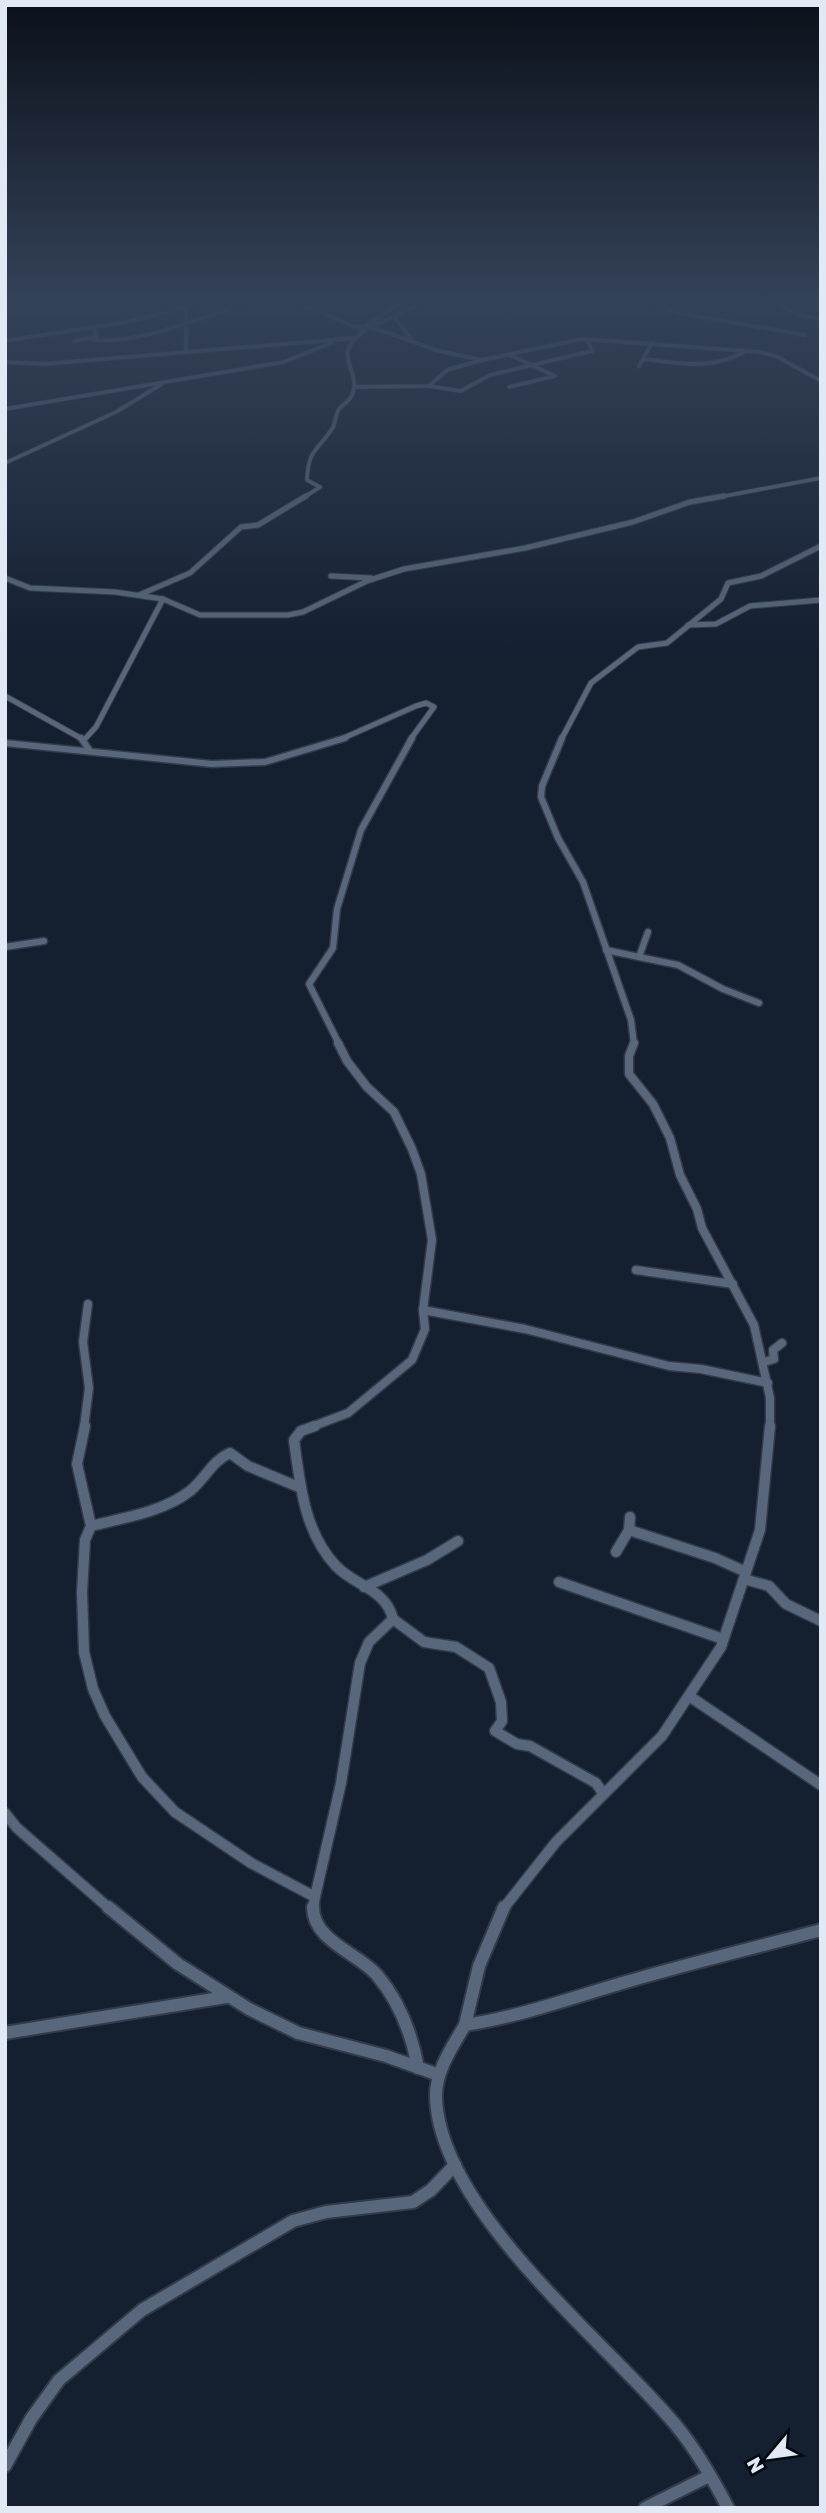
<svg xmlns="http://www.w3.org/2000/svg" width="826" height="2513" viewBox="0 0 826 2513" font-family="'Golos Text',sans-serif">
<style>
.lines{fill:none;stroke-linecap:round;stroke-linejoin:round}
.minor-far5-casing{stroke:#333a49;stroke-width:5}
.minor-far4-casing{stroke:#333a49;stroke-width:7}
.minor-far3-casing{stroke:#333a49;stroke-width:9}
.minor-far2-casing{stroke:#333a49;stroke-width:11}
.minor-far1-casing{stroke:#333a49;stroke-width:13}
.minor-casing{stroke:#333a49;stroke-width:16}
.minor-far5{stroke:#59677c;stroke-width:3.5}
.minor-far4{stroke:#59677c;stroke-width:5}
.minor-far3{stroke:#59677c;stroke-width:6}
.minor-far2{stroke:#59677c;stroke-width:8}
.minor-far1{stroke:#59677c;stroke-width:10}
.minor{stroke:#59677c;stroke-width:12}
</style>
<rect width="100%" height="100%" fill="#141f30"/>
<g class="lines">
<defs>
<g id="minor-far5">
<path d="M300 304 365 331C327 356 365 371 351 397 348 402 342 405 339 409 335 415 336 423 332 429 317 451 308 450 307 480L320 487"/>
<path d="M652 304 684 314 805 335"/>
<path d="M779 304 798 315 821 319"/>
<path d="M186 308V352"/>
<path d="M393 315 412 340"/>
<path d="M359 326 380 330 439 351 482 360 582 339 760 352 776 356 821 381"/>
<path d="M364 327 400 304"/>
<path d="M370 327 421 304"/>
<path d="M91 339C133 347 202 317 243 304"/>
<path d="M5 341 126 322 198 304"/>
<path d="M74 341 96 337 95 328"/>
<path d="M643 359C683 363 709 371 746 351"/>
<path d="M5 362 44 364 356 338"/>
<path d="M639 366 652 343"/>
<path d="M429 386 461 391 490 375 592 351 588 339"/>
<path d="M354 387 429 386 447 370 482 360"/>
<path d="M509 387 555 376 510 355"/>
<path d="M5 409 284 362 331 343"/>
<path d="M5 463 116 412 162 384"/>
<path d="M303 498 320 487"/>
<path d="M714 498 821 478"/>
</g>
<g id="minor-far4">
<path d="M331 576 371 578"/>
<path d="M5 578 30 588 115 592 163 599 200 615H288L303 612 367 581 404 569 525 548 633 522 690 502 724 496"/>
<path d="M139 595 190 573 241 527 258 525 306 496"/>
<path d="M688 625 716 624 750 606 821 600"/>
<path d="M5 696 84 740"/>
<path d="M84 740 96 727 163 599"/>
<path d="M339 740 416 706 426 703 434 707 410 740"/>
<path d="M561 740 591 683 638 647 667 643 721 599 728 583 761 576 821 546"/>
</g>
<g id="minor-far3">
<path d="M81 738 90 751"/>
<path d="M562 738 542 786 541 797 558 838 583 882 631 1020 634 1044"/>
<path d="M5 743 212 764 265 762 345 738"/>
<path d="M5 947 44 941"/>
<path d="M606 950 639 957 648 932"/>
<path d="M639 957 678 965 723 989 759 1003"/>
<path d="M339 1044 309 984 333 948 337 909 361 830 412 738"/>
</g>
<g id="minor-far2">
<path d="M634 1043 629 1056V1074L653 1104 670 1138 680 1175 697 1209 702 1228 754 1325 770 1398V1427"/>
<path d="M636 1270 733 1284"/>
<path d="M423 1310 525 1329 669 1366 701 1369 768 1383"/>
<path d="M764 1362 774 1359 773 1350 782 1343"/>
<path d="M84 1427 89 1388 83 1342 88 1304"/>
<path d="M311 1427 348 1413 412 1360 425 1329 423 1310 432 1240 421 1174 412 1149 394 1112 367 1087 347 1061 338 1043"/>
</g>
<g id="minor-far1">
<path d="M85 1426 77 1464 91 1526 85 1540 82 1592 84 1652 93 1689 105 1716 142 1777 175 1812 251 1863 315 1897 313 1909"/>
<path d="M91 1526C123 1518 163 1512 190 1491 205 1479 212 1461 230 1453L248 1466 301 1488"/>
<path d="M629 1530 715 1558 746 1572"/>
<path d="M616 1552 629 1530 630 1517"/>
<path d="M744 1579 769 1586 786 1604 821 1621"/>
<path d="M559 1582 723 1639"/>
<path d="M364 1587 427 1560 458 1541"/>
<path d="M393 1619 424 1642 456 1647 489 1668 501 1702 502 1721 495 1731 517 1744 530 1746 596 1783 603 1793"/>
<path d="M689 1696 821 1785"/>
<path d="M5 1813 17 1828 110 1909"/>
<path d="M315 1897 341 1783 360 1663 369 1642 393 1619C386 1589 355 1586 336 1566 304 1532 300 1484 294 1440L301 1431 315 1426"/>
<path d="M503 1909 556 1842 662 1736 721 1647 760 1530 770 1426"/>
</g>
<g id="minor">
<path d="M108 1907 178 1964 249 2009 298 2033 386 2056 439 2075"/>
<path d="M313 1907C313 1941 358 1953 377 1975 399 2001 412 2035 418 2068"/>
<path d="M465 2025 479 1966 504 1907"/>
<path d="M5 2033 226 1997"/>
<path d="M5 2466 31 2419 59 2380 142 2310 293 2221 326 2212 413 2202 431 2190 455 2165"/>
<path d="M645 2508 709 2476"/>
<path d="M728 2508C711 2475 692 2442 667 2415 598 2336 440 2208 436 2098 435 2072 452 2047 465 2025 518 2017 568 1999 619 1984 686 1964 754 1948 821 1930"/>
</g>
</defs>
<!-- minor-far5 casing -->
<use href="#minor-far5" class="minor-far5-casing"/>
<!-- minor-far4 casing -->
<use href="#minor-far4" class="minor-far4-casing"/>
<!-- minor-far3 casing -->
<use href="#minor-far3" class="minor-far3-casing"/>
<!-- minor-far2 casing -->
<use href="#minor-far2" class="minor-far2-casing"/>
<!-- minor-far1 casing -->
<use href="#minor-far1" class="minor-far1-casing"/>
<!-- minor casing -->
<use href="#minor" class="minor-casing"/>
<!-- minor-far5 -->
<use href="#minor-far5" class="minor-far5"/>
<!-- minor-far4 -->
<use href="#minor-far4" class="minor-far4"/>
<!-- minor-far3 -->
<use href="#minor-far3" class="minor-far3"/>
<!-- minor-far2 -->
<use href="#minor-far2" class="minor-far2"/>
<!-- minor-far1 -->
<use href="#minor-far1" class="minor-far1"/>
<!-- minor -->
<use href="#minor" class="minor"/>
</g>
<!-- sky -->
<linearGradient id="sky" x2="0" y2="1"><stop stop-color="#0b111a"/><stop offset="0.46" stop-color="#344259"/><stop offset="1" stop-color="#344259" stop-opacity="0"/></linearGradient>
<rect width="826" height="656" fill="url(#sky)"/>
<!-- border -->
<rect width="826" height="2513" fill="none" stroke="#e1e9f5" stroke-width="14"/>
<!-- north arrow -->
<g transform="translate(770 2457) rotate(241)" stroke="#050910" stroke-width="5" paint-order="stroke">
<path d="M0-5L12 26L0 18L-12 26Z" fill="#e1e9f5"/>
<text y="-10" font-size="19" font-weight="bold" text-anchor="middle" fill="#e1e9f5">N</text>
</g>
</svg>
